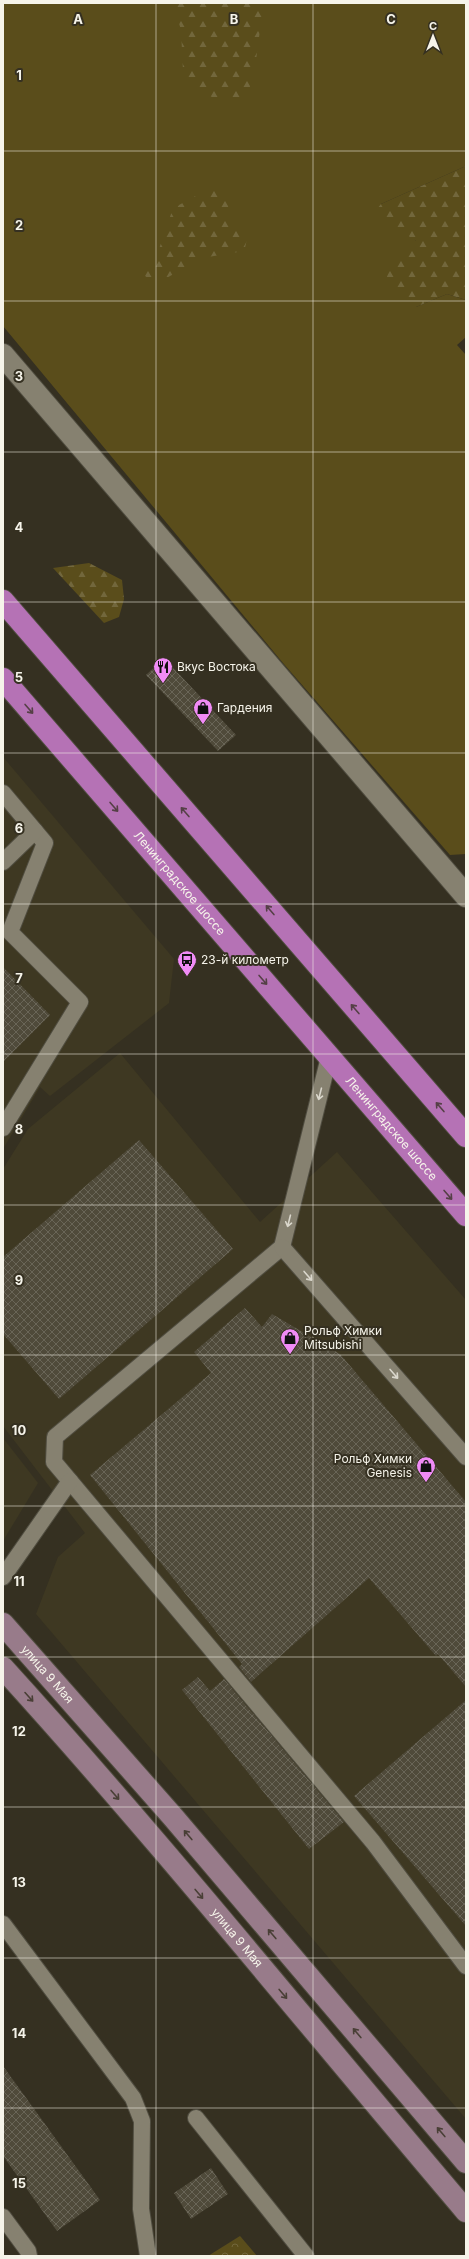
<svg xmlns="http://www.w3.org/2000/svg" width="469" height="2259" viewBox="0 0 469 2259" font-family="Inter,sans-serif">
<style>
.built{fill:#3e3822}
.grass{fill:#5a4d1b}
.forest{fill:url(#forest-firs)}
.park{fill:url(#park-crowns)}
.building{fill:url(#building-cross-hatch)}
.lines{fill:none;stroke-linecap:round;stroke-linejoin:round}
.service-casing{stroke:#504d40;stroke-width:18}
.minor-casing{stroke:#504d40;stroke-width:24}
.secondary-casing{stroke:#504d40;stroke-width:24}
.trunk-casing{stroke:#504d40;stroke-width:24}
.service{stroke:#868170;stroke-width:16}
.minor{stroke:#868170;stroke-width:22}
.secondary{stroke:#987b8a;stroke-width:22}
.trunk{stroke:#b572b5;stroke-width:22}
.oneway{stroke:#554046}
.oneway2{stroke:#dad7cc}
.oneway3{stroke:#493f36}
.grid{fill:none;stroke:#f6f4ea;stroke-width:1;stroke-opacity:0.55}
.labels{text-anchor:middle;stroke-width:4;stroke-linejoin:round;paint-order:stroke}
.poi-label{font-size:12px;fill:#f6f4ea;stroke:#353021;text-anchor:start}
.street-label{font-size:12px;fill:#f6f4ea;stroke:#353021}
.grid-label{font-size:13px;text-anchor:middle;font-weight:bold;fill:#f6f4ea;stroke:#353021;stroke-width:4;stroke-linejoin:round;paint-order:stroke}
</style>
<defs>
<pattern id="forest-firs" width="22" height="20" patternUnits="userSpaceOnUse"><rect width="22" height="20" fill="#5a4d1b"/><path d="M5 1l3.5 6h-7zM16 11l3.5 6h-7z" fill="#72673c"/></pattern>
<pattern id="park-crowns" width="20" height="18" patternUnits="userSpaceOnUse"><rect width="20" height="18" fill="#5a4d1b"/><path d="M2 6a3 3 0 1 1 6 0M12 15a3 3 0 1 1 6 0" fill="none" stroke="#72673c"/></pattern>
<pattern id="building-cross-hatch" width="8" height="8" patternUnits="userSpaceOnUse"><rect width="8" height="8" fill="#4f4a3a"/><path d="M0 0l8 8M0 8l8-8" fill="none" stroke="#696557"/></pattern>
</defs>
<rect width="100%" height="100%" fill="#353021"/>
<!-- built -->
<g class="built">
<path d="M3 757 174 959 169 1003 50 1096 40 1087 3 1149Z"/>
<path d="M120 1053 260 1222 337 1152 466 1300V2119L36 1614 58 1557 85 1533 3 1426V1169L28 1129Z"/>
<path d="M3 1438 38 1483 3 1541Z"/>
</g>
<!-- grass -->
<path class="grass" d="M3 3H466V166L381 204 416 241V307L447 294 466 300V337L457 345 466 355V854L450 855 283 663 3 326Z"/>
<!-- forest -->
<g class="forest">
<path d="M173 3H266L263 7 253 83 241 97H212L192 88 183 71 181 30Z"/>
<path d="M466 166V300L447 294 416 307 400 296 387 277 389 261 416 241 374 213 381 204Z"/>
<path d="M214 190 225 196C228 203 229 210 231 217 236 231 253 224 244 251L202 258 163 280 151 281 144 275 146 268 158 252 171 214 179 205 203 192Z"/>
<path d="M89 563 122 580 124 599 119 617 104 623 53 568Z"/>
</g>
<!-- park -->
<path class="park" d="M240 2236 257 2256H208Z"/>
<!-- building -->
<g class="building">
<path d="M164 658 236 735 218 751 146 675Z"/>
<path d="M3 967 50 1015 3 1062Z"/>
<path d="M139 1140 233 1249 59 1399 3 1334V1257Z"/>
<path d="M245 1308 262 1327 272 1314 340 1354 466 1502V1687L438 1654 436 1656 369 1578 251 1682 239 1667 242 1664 90 1475 211 1373 194 1352Z"/>
<path d="M198 1677 210 1691 224 1679 344 1822 309 1849 182 1690Z"/>
<path d="M466 1700V1926L354 1796Z"/>
<path d="M3 2066 100 2200 57 2231 3 2156Z"/>
<path d="M211 2168 228 2194 191 2219 174 2193Z"/>
</g>
<g class="lines">
<defs>
<g id="service">
<path d="M3 793 45 843 10 932 80 1002 3 1128"/>
<path d="M3 862 35 831"/>
<path d="M329 1057 282 1247 55 1437 54 1462 373 1842 466 1966"/>
<path d="M282 1247 466 1457"/>
<path d="M3 1577 70 1481"/>
<path d="M3 1924 133 2098 142 2121 141 2209 148 2256"/>
<path d="M196 2118 306 2256"/>
<path d="M3 2217 28 2251 29 2256"/>
</g>
<path id="minor" d="M3 355 466 896"/>
<g id="secondary">
<path id="s1" d="M3 1624 173 1817 466 2162"/>
<path id="s2" d="M3 1668C163 1844 312 2030 466 2211"/>
</g>
<g id="trunk">
<path d="M3 601 466 1136"/>
<path id="s3" d="M3 679 466 1215"/>
</g>
</defs>
<!-- service casing -->
<use href="#service" class="service-casing"/>
<!-- minor casing -->
<use href="#minor" class="minor-casing"/>
<!-- secondary casing -->
<use href="#secondary" class="secondary-casing"/>
<!-- trunk casing -->
<use href="#trunk" class="trunk-casing"/>
<!-- service -->
<use href="#service" class="service"/>
<!-- minor -->
<use href="#minor" class="minor"/>
<!-- secondary -->
<use href="#secondary" class="secondary"/>
<!-- trunk -->
<use href="#trunk" class="trunk"/>
</g>
<!-- one-way arrows -->
<defs><path id="oneway-shaft" d="M-6 0H5M1.5-3L5.5 0L1.5 3" fill="none" stroke-width="1.6" stroke-linecap="round" stroke-linejoin="round"/></defs>
<g class="oneway">
<use href="#oneway-shaft" transform="translate(29 709) rotate(49)"/>
<use href="#oneway-shaft" transform="translate(114 807) rotate(49)"/>
<use href="#oneway-shaft" transform="translate(185 812) rotate(-131)"/>
<use href="#oneway-shaft" transform="translate(270 910) rotate(-131)"/>
<use href="#oneway-shaft" transform="translate(263 980) rotate(49)"/>
<use href="#oneway-shaft" transform="translate(355 1009) rotate(-131)"/>
<use href="#oneway-shaft" transform="translate(440 1107) rotate(-131)"/>
<use href="#oneway-shaft" transform="translate(448 1195) rotate(49)"/>
</g>
<g class="oneway2">
<use href="#oneway-shaft" transform="translate(320 1094) rotate(104)"/>
<use href="#oneway-shaft" transform="translate(289 1221) rotate(104)"/>
<use href="#oneway-shaft" transform="translate(308 1276) rotate(49)"/>
<use href="#oneway-shaft" transform="translate(394 1374) rotate(49)"/>
</g>
<g class="oneway3">
<use href="#oneway-shaft" transform="translate(29 1697) rotate(48)"/>
<use href="#oneway-shaft" transform="translate(115 1795) rotate(49)"/>
<use href="#oneway-shaft" transform="translate(188 1835) rotate(-130)"/>
<use href="#oneway-shaft" transform="translate(199 1894) rotate(50)"/>
<use href="#oneway-shaft" transform="translate(272 1934) rotate(-130)"/>
<use href="#oneway-shaft" transform="translate(283 1994) rotate(50)"/>
<use href="#oneway-shaft" transform="translate(357 2033) rotate(-130)"/>
<use href="#oneway-shaft" transform="translate(441 2132) rotate(-130)"/>
</g>
<!-- grid -->
<path class="grid" d="M156 3V2256M313 3V2256M3 151H466M3 301H466M3 452H466M3 602H466M3 753H466M3 904H466M3 1054H466M3 1205H466M3 1355H466M3 1506H466M3 1657H466M3 1807H466M3 1958H466M3 2108H466"/>
<!-- icons -->
<defs>
<symbol id="restaurant-pin" viewBox="-11 -11 22 30"><path d="M0 17L-7.5 6A9.5 9.5 0 1 1 7.5 6Z" fill="#f08bf6" stroke="#353021"/><path d="M-5-6h1v4h1v-4h1v4h1v-4h1v5L-1.5 .5V6h-2V.5L-5-1ZM5-6V6H3V1.5H1.5Q1.5-4 5-6Z" fill="#111"/></symbol>
<symbol id="shop-pin" viewBox="-11 -11 22 30"><path d="M0 17L-7.5 6A9.5 9.5 0 1 1 7.5 6Z" fill="#f08bf6" stroke="#353021"/><path d="M-5-2.5h2.3a2.7 3.5 0 0 1 5.4 0H5L5.5 6h-11ZM-1.5-2.5h3a1.5 2.3 0 0 0-3 0Z" fill="#111"/></symbol>
<symbol id="bus-pin" viewBox="-11 -11 22 30"><path d="M0 17L-7.5 6A9.5 9.5 0 1 1 7.5 6Z" fill="#f08bf6" stroke="#353021"/><path d="M-5-6H5V4H4V6H2V4H-2V6H-4V4H-5ZM-3.5-4V0h7V-4ZM-3.5 1.2v1.5H-2V1.2ZM2 1.2v1.5H3.5V1.2Z" fill="#111"/></symbol>
</defs>
<g fill-rule="evenodd">
<use href="#restaurant-pin" x="152" y="656" width="22" height="30"/>
<use href="#shop-pin" x="192" y="697" width="22" height="30"/>
<use href="#bus-pin" x="176" y="949" width="22" height="30"/>
<use href="#shop-pin" x="279" y="1327" width="22" height="30"/>
<use href="#shop-pin" x="415" y="1455" width="22" height="30"/>
</g>
<g class="labels">
<!-- poi labels -->
<g class="poi-label">
<text x="177" y="671">Вкус Востока</text>
<text x="217" y="712">Гардения</text>
<text x="201" y="964">23-й километр</text>
<text x="304" y="1335">Рольф Химки<tspan x="304" dy="14">Mitsubishi</tspan></text>
<text x="412" y="1463" text-anchor="end">Рольф Химки<tspan x="412" dy="14">Genesis</tspan></text>
</g>
<!-- street labels -->
<g class="street-label">
<text dy="4" stroke="none"><textPath href="#s3" startOffset="270">Ленинградское шоссе</textPath></text>
<text dy="4" stroke="none"><textPath href="#s3" startOffset="594">Ленинградское шоссе</textPath></text>
<text dy="4" stroke="none"><textPath href="#s1" startOffset="67">улица 9 Мая</textPath></text>
<text dy="4" stroke="none"><textPath href="#s2" startOffset="357">улица 9 Мая</textPath></text>
</g>
</g>
<g class="grid-label">
<text x="78" y="24">A</text>
<text x="234" y="24">B</text>
<text x="391" y="24">C</text>
<text x="19" y="80">1</text>
<text x="19" y="230">2</text>
<text x="19" y="381">3</text>
<text x="19" y="532">4</text>
<text x="19" y="682">5</text>
<text x="19" y="833">6</text>
<text x="19" y="983">7</text>
<text x="19" y="1134">8</text>
<text x="19" y="1285">9</text>
<text x="19" y="1435">10</text>
<text x="19" y="1586">11</text>
<text x="19" y="1736">12</text>
<text x="19" y="1887">13</text>
<text x="19" y="2038">14</text>
<text x="19" y="2188">15</text>
</g>
<!-- border -->
<rect width="469" height="2259" fill="none" stroke="#f6f4ea" stroke-width="8"/>
<!-- north arrow -->
<g transform="translate(433 36)" stroke="#353021" stroke-width="3" paint-order="stroke">
<path d="M0-3L7 15L0 10L-7 15Z" fill="#f6f4ea"/>
<text y="-6" font-size="11" font-weight="bold" text-anchor="middle" fill="#f6f4ea">С</text>
</g>
</svg>
